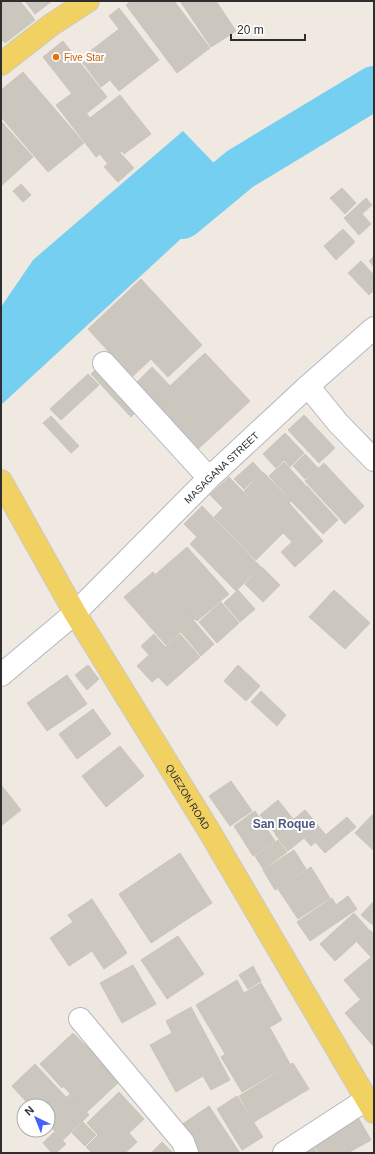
<svg xmlns="http://www.w3.org/2000/svg" width="375" height="1154" viewBox="0 0 375 1154" font-family="Helvetica,sans-serif">
<style>
.water{fill:#75cff0}
.lines{fill:none;stroke-linecap:round;stroke-linejoin:round}
.river{stroke:#75cff0;stroke-width:44}
.building{fill:#cbc7bf;stroke:#cbc5ba}
.minor-casing{stroke:#b4b7c1;stroke-width:24}
.major-casing{stroke:#c9c9c9;stroke-width:24}
.minor{stroke:#fff;stroke-width:22}
.major{stroke:#f2d163;stroke-width:22}
.food-dot{fill:#e8710a;stroke:#fff;stroke-width:1.5}
.labels{text-anchor:middle;stroke-width:4;stroke-linejoin:round;paint-order:stroke}
.food-label{font-size:10px;fill:#c56008;stroke:#fff;text-anchor:start}
.street-label{font-size:10px;fill:#2e2e2e;stroke:#fff}
.quarter-label{font-size:12px;font-weight:bold;fill:#4d5680;stroke:#fff}
</style>
<rect width="100%" height="100%" fill="#efe9e1"/>
<!-- water -->
<path class="water" d="M183 131 237 187 1 405V307L33 260Z"/>
<g class="lines">
<!-- river -->
<path class="river" d="M182 217 240 169 374 88"/>
</g>
<!-- building -->
<g class="building">
<path d="M1 1H20L35 20 5 43 1 39Z"/>
<path d="M25 1H52L35 14Z"/>
<path d="M131 1H174L210 48 177 73 126 5Z"/>
<path d="M180 1H216L236 31 211 47Z"/>
<path d="M119 8 159 60 119 91 110 80 101 87 80 59 119 29 109 16Z"/>
<path d="M63 41 107 97 87 113 43 57Z"/>
<path d="M23 72 84 143 48 172 1 117V90Z"/>
<path d="M71 94 90 118 120 95 151 134 124 154 122 151 107 163 100 154 96 157 56 105Z"/>
<path d="M1 121 33 157 1 186Z"/>
<path d="M120 153 134 168 118 182 104 167Z"/>
<path d="M21 184 31 195 23 202 13 191Z"/>
<path d="M342 188 356 203 345 214 330 198Z"/>
<path d="M366 198 372 205 362 214 371 224 359 235 344 218Z"/>
<path d="M343 229 355 242 336 260 324 246Z"/>
<path d="M374 256V267L369 261Z"/>
<path d="M361 261 373 274 374 273V290L369 295 348 273Z"/>
<path d="M141 279 202 345 168 377 151 359 132 377 88 329Z"/>
<path d="M205 353 250 401 197 450 135 384 152 367 170 386Z"/>
<path d="M97 368 137 411 131 417 91 374Z"/>
<path d="M88 374 99 385 61 420 50 409Z"/>
<path d="M304 415 335 448 319 463 288 430Z"/>
<path d="M51 416 79 446 71 453 43 423Z"/>
<path d="M285 433 304 453 290 467 284 460 276 468 263 454Z"/>
<path d="M305 454 318 468 305 479 293 466Z"/>
<path d="M253 462 262 472 244 489 234 479Z"/>
<path d="M284 462 306 486 291 500 269 476Z"/>
<path d="M324 463 364 506 345 524 305 481Z"/>
<path d="M263 472 291 501 270 520 244 491Z"/>
<path d="M229 477 283 533 256 560 214 517 223 508 210 495Z"/>
<path d="M307 486 338 520 323 534 291 501Z"/>
<path d="M289 503 323 541 295 567 281 552 292 542 271 520Z"/>
<path d="M202 506 261 567 236 591 190 544 197 537 184 524Z"/>
<path d="M187 547 229 594 197 621 156 574Z"/>
<path d="M262 567 280 585 263 602 245 584Z"/>
<path d="M153 572 195 619 166 645 124 597Z"/>
<path d="M238 590 255 609 240 622 224 603Z"/>
<path d="M334 590 370 623 345 649 309 617Z"/>
<path d="M221 602 239 623 217 643 199 622Z"/>
<path d="M194 621 214 644 201 656 181 632Z"/>
<path d="M154 634 165 647 180 634 200 657 167 686 158 677 152 682 137 666 149 655 141 646Z"/>
<path d="M88 665 99 679 87 690 75 675Z"/>
<path d="M238 665 260 686 246 701 224 681Z"/>
<path d="M67 675 87 704 47 731 27 703Z"/>
<path d="M261 691 286 715 277 726 251 702Z"/>
<path d="M93 709 111 734 77 759 59 734Z"/>
<path d="M120 746 144 776 106 807 82 776Z"/>
<path d="M231 781 252 811 230 826 209 796Z"/>
<path d="M1 785 21 810 1 826Z"/>
<path d="M278 800 293 819 275 833 260 815Z"/>
<path d="M305 810 325 834 311 846 304 838 288 851 275 834Z"/>
<path d="M255 811 275 841 253 856 234 826Z"/>
<path d="M374 813V851L355 833Z"/>
<path d="M347 817 356 827 325 853 316 843Z"/>
<path d="M278 840 287 852 263 869 255 856Z"/>
<path d="M294 850 306 869 275 890 263 870Z"/>
<path d="M180 853 212 903 151 943 119 894Z"/>
<path d="M311 867 330 898 298 919 278 889Z"/>
<path d="M348 896 357 909 310 941 297 922 332 898 336 905Z"/>
<path d="M92 899 127 953 104 969 92 951 69 966 50 938 73 922 68 915Z"/>
<path d="M374 901V926L361 915Z"/>
<path d="M354 913 369 930 335 961 320 944Z"/>
<path d="M370 930 374 934V954L371 957 357 942Z"/>
<path d="M178 936 204 974 167 999 141 960Z"/>
<path d="M374 955V987L360 999 344 980Z"/>
<path d="M133 965 156 1004 122 1023 100 983Z"/>
<path d="M253 966 261 981 248 989 239 975Z"/>
<path d="M237 980 244 993 261 983 282 1020 225 1054 196 1005Z"/>
<path d="M374 988V1047L345 1013Z"/>
<path d="M191 1007 230 1080 211 1090 203 1076 176 1092 150 1045 172 1033 166 1021Z"/>
<path d="M270 1028 290 1064 242 1092 221 1057Z"/>
<path d="M73 1033 96 1056 62 1088 40 1064Z"/>
<path d="M98 1055 121 1080 87 1112 64 1087Z"/>
<path d="M293 1063 309 1089 254 1122 239 1096Z"/>
<path d="M35 1064 66 1097 48 1114V1106H30L12 1086Z"/>
<path d="M119 1092 144 1119 129 1133 137 1142 125 1153H92L86 1147 98 1135 87 1123Z"/>
<path d="M70 1094 89 1115 63 1140 48 1124V1115Z"/>
<path d="M237 1096 263 1137 242 1150 217 1109Z"/>
<path d="M209 1106 240 1153H195L178 1127Z"/>
<path d="M356 1114 371 1140 348 1153 333 1127Z"/>
<path d="M83 1122 96 1135 85 1146 72 1133Z"/>
<path d="M331 1125 341 1142 322 1153H319L310 1138Z"/>
<path d="M54 1132 66 1144 56 1153H52L43 1143Z"/>
<path d="M310 1140 317 1153H288Z"/>
<path d="M162 1142 173 1153H151Z"/>
<path d="M341 1143 347 1153H324Z"/>
</g>
<g class="lines">
<defs>
<g id="minor">
<path d="M104 363 209 478"/>
<path d="M308 386 338 423 374 460"/>
<path id="s1" d="M1 675 75 613 209 478 308 386 374 328"/>
<path d="M80 1019 183 1142 187 1153"/>
<path d="M284 1153 367 1099"/>
</g>
<g id="major">
<path d="M1 64 51 25 88 1"/>
<path id="s2" d="M1 481 75 613 208 829 374 1112"/>
</g>
</defs>
<!-- minor casing -->
<use href="#minor" class="minor-casing"/>
<!-- major casing -->
<use href="#major" class="major-casing"/>
<!-- minor -->
<use href="#minor" class="minor"/>
<!-- major -->
<use href="#major" class="major"/>
</g>
<!-- markers -->
<circle class="food-dot" cx="56" cy="57" r="4"/>
<g class="labels">
<!-- food labels -->
<g class="food-label">
<text x="64" y="61">Five Star</text>
</g>
<!-- street labels -->
<g class="street-label">
<text dy="4" stroke="none"><textPath href="#s1" startOffset="303">MASAGANA STREET</textPath></text>
<text dy="4" stroke="none"><textPath href="#s2" startOffset="367">QUEZON ROAD</textPath></text>
</g>
<!-- quarter labels -->
<g class="quarter-label">
<text x="284" y="828">San Roque</text>
</g>
</g>
<!-- border -->
<rect width="375" height="1154" fill="none" stroke="#2e2e2e" stroke-width="4"/>
<!-- north arrow -->
<g transform="translate(36 1118) rotate(317)"><circle r="19" fill="#ffffff" stroke="#ababab"/>
<path d="M0-3L7 15L0 10L-7 15Z" fill="#4264fb"/>
<text y="-6" font-size="11" font-weight="bold" text-anchor="middle" fill="#2e2e2e">N</text>
</g>
<!-- scale -->
<path d="M231 34v6h74v-6" fill="none" stroke="#2e2e2e" stroke-width="2"/>
<text x="237" y="34" font-size="12" fill="#2e2e2e" stroke="#ffffff" stroke-width="3" paint-order="stroke">20 m</text>
</svg>
